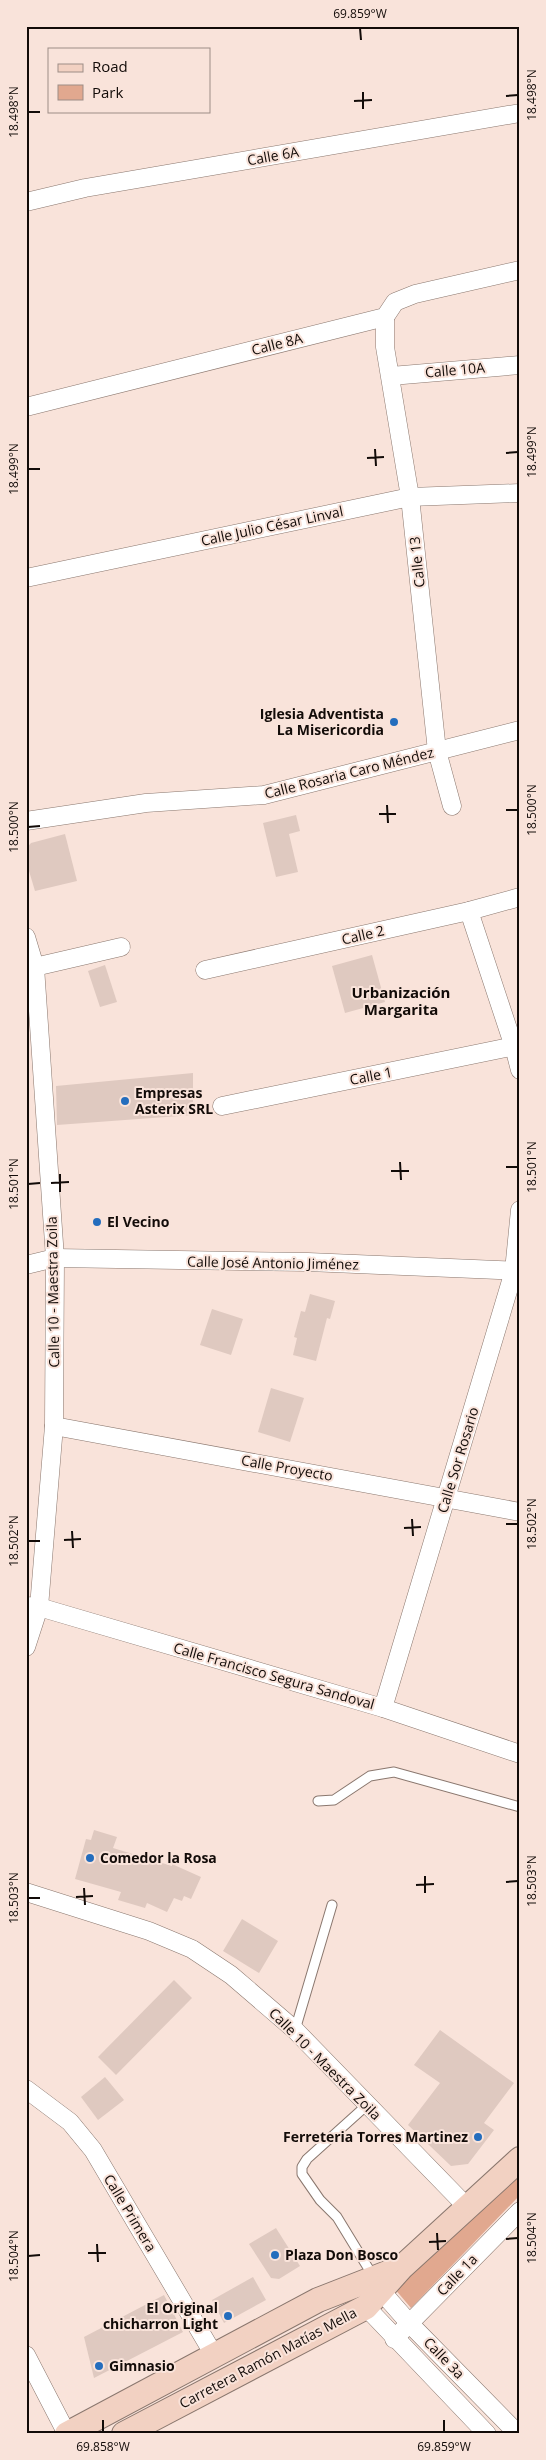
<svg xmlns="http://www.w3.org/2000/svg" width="546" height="2460" viewBox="0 0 546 2460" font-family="'Open Sans',sans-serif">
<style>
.green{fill:#e1a88f}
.building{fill:#dfc9c0}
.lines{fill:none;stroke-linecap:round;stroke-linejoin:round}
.lane-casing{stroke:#8a776e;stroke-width:11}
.street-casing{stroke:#8a776e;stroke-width:19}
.secondary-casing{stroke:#8a776e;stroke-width:26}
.lane{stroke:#fff;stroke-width:9}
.street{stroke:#fff;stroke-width:18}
.secondary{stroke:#f2d1c2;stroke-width:24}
.ticks{fill:none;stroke:#120b08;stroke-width:2}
.poi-dot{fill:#246dbd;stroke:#f9e3da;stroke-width:2}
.labels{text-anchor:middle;stroke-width:4;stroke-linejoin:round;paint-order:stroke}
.street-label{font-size:14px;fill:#120b08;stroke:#f9e3da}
.poi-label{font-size:14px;font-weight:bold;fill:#120b08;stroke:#f9e3da;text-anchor:start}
.neighbourhood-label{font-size:15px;font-weight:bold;fill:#120b08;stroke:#f9e3da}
.neatline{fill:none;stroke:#120b08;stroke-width:2}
.ticks-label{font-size:12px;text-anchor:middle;fill:#120b08}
</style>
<rect width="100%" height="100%" fill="#f9e3da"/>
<!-- green -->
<path class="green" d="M520 2174V2195L411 2308 394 2288Z"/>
<!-- building -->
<g class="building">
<path d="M296 815 300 831 289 834 298 872 276 877 263 823Z"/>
<path d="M65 834 77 881 35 891 26 861V849L31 843Z"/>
<path d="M372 955 385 1002 345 1013 332 966Z"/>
<path d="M105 965 117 1002 100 1007 88 971Z"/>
<path d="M193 1073V1115L57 1125 56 1086Z"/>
<path d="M310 1294 335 1301 330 1319 327 1318 316 1361 293 1355 297 1338 294 1337 301 1311 305 1312Z"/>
<path d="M212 1309 243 1319 231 1355 200 1345Z"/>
<path d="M271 1388 304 1398 290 1442 258 1432Z"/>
<path d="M94 1830 117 1837 113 1848 172 1866V1864L201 1877 191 1899 184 1896 182 1901 174 1898 167 1912 147 1903 145 1908 118 1900 121 1892 75 1879 86 1839 91 1840Z"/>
<path d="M242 1919 278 1941 259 1973 223 1951Z"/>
<path d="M174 1980 192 1998 116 2075 98 2057Z"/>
<path d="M440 2030 514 2083 484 2123 494 2130 468 2164 451 2166 408 2125 440 2083 414 2065Z"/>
<path d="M105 2077 124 2100 98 2120 81 2097Z"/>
<path d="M276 2228 300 2266 279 2279 271 2278 249 2244Z"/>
<path d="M253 2277 266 2300 224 2323 212 2300Z"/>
<path d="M164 2295 183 2332 94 2378 84 2337Z"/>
</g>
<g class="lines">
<defs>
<g id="lane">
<path d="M318 1801 334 1800 370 1776 394 1772 520 1807"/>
<path d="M295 2030 332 1905"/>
<path d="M367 2105 307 2159 302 2167V2174L320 2200 337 2217 373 2276"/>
</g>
<g id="street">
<path d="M26 202 85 188 520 113"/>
<path d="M385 317V347L410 497 437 751 452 806"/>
<path d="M391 376 520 365"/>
<path d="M26 407 385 317 395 302 415 294 520 270"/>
<path d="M26 578 410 497 520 493"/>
<path d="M26 821 146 803 264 795 520 730"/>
<path d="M469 911 514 1047 520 1070"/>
<path d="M26 937 35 967 55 1258 54 1426 39 1607 26 1647"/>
<path d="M26 969 121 947"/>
<path d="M205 970 469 911 520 897"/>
<path d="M222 1106 520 1045"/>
<path d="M26 1265 55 1258 308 1262 520 1271"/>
<path d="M54 1426 520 1512"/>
<path d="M26 1606 39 1607 383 1708 520 1754"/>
<path d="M383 1708 514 1271 520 1210"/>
<path d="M26 1892 149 1931 192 1949 231 1975 295 2030 467 2207"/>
<path d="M26 2089 70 2122 93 2150 214 2355"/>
<path d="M375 2281 382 2292 410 2324 518 2434"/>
<path d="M366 2307 487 2434"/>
<path d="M394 2339 520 2211"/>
<path d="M26 2355 67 2434"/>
</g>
<g id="secondary">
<path d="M67 2434 318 2300 400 2268"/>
<path d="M124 2434 366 2307 401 2268 520 2159"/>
</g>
</defs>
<!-- lane casing -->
<use href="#lane" class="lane-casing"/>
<!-- street casing -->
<use href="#street" class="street-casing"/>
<!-- secondary casing -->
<use href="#secondary" class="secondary-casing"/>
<!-- lane -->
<use href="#lane" class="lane"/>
<!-- street -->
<use href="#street" class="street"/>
<!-- secondary -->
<use href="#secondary" class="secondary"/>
</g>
<!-- ticks -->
<path class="ticks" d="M360 28 361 40M363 92V109M506 96 518 95M354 101 372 100M28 112H40M375 449 376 466M506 453 518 452M367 458 384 457M28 469H40M387 805 388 823M506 810H518M379 814H396M28 827 40 826M400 1162 401 1180M506 1167H518M391 1171H409M60 1174V1192M51 1183 69 1182M28 1184 40 1183M412 1519 413 1536M506 1524H518M404 1528 421 1527M72 1531 73 1548M64 1540 81 1539M28 1541H40M425 1876V1893M506 1882 518 1881M416 1885 434 1884M84 1888 85 1905M76 1897 93 1896M28 1898H40M437 2233 438 2250M506 2239 518 2238M429 2242 446 2241M97 2244 98 2262M88 2253H106M28 2256 40 2255M103 2420V2432M444 2420V2432"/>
<!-- markers -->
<g class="poi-dot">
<circle cx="394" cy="722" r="5"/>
<circle cx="125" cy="1101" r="5"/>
<circle cx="97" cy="1222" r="5"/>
<circle cx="90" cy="1858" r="5"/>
<circle cx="478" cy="2137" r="5"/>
<circle cx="275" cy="2255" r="5"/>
<circle cx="228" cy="2316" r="5"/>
<circle cx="99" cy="2366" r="5"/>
</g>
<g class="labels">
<!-- street labels -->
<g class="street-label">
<text transform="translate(273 156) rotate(-10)" y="5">Calle 6A</text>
<text transform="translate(277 344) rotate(-14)" y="5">Calle 8A</text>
<text transform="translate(455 370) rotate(-5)" y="5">Calle 10A</text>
<text transform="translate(272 526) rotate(-12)" y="5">Calle Julio César Linval</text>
<text transform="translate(417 562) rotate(-96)" y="5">Calle 13</text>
<text transform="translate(349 773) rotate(-14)" y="5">Calle Rosaria Caro Méndez</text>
<text transform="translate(363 935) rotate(-13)" y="5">Calle 2</text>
<text transform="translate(371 1076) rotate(-11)" y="5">Calle 1</text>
<text transform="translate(273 1263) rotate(1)" y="5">Calle José Antonio Jiménez</text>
<text transform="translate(53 1292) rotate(-91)" y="5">Calle 10 - Maestra Zoila</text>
<text transform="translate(458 1460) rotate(-73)" y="5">Calle Sor Rosario</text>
<text transform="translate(287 1468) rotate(10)" y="5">Calle Proyecto</text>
<text transform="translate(274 1676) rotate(16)" y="5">Calle Francisco Segura Sandoval</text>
<text transform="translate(325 2064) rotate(45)" y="5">Calle 10 - Maestra Zoila</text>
<text transform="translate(130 2213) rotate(59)" y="5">Calle Primera</text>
<text transform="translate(457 2275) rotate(-46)" y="5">Calle 1a</text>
<text transform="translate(268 2358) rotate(-28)" y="5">Carretera Ramón Matías Mella</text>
<text transform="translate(444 2358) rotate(46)" y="5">Calle 3a</text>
</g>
<!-- poi labels -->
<g class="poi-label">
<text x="384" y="719" text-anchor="end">Iglesia Adventista<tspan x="384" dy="16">La Misericordia</tspan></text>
<text x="135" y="1098">Empresas<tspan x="135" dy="16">Asterix SRL</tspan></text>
<text x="107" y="1227">El Vecino</text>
<text x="100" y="1863">Comedor la Rosa</text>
<text x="468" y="2142" text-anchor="end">Ferreteria Torres Martinez</text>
<text x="285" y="2260">Plaza Don Bosco</text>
<text x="218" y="2313" text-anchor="end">El Original<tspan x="218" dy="16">chicharron Light</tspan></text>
<text x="109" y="2371">Gimnasio</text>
</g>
<!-- neighbourhood labels -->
<g class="neighbourhood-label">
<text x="401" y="998">Urbanización<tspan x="401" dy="17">Margarita</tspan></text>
</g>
</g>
<!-- border -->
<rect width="546" height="2460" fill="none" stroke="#f9e3da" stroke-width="55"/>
<!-- legend -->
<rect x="48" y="48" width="162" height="65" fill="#f9e3da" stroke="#9d8d86"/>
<rect x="58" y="64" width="25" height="8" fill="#f2d1c2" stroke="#9d8d86"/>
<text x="92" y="72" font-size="15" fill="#120b08">Road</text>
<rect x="58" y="85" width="25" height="15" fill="#e1a88f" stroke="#9d8d86"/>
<text x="92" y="98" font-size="15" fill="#120b08">Park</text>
<rect x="28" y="28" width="490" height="2404" class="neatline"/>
<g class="ticks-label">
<text x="360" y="18">69.859°W</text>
<text transform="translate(532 95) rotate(-90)" y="4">18.498°N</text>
<text transform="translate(14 112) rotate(-90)" y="4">18.498°N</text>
<text transform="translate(532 452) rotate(-90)" y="4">18.499°N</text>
<text transform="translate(14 469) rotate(-90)" y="4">18.499°N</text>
<text transform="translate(532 810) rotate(-90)" y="4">18.500°N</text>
<text transform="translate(14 827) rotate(-90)" y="4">18.500°N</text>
<text transform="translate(532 1167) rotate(-90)" y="4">18.501°N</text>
<text transform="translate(14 1184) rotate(-90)" y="4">18.501°N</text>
<text transform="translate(532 1524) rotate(-90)" y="4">18.502°N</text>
<text transform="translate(14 1541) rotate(-90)" y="4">18.502°N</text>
<text transform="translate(532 1881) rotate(-90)" y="4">18.503°N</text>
<text transform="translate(14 1898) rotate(-90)" y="4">18.503°N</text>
<text transform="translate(532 2238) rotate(-90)" y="4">18.504°N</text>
<text transform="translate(14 2256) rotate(-90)" y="4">18.504°N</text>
<text x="103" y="2451">69.858°W</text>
<text x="444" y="2451">69.859°W</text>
</g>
</svg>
